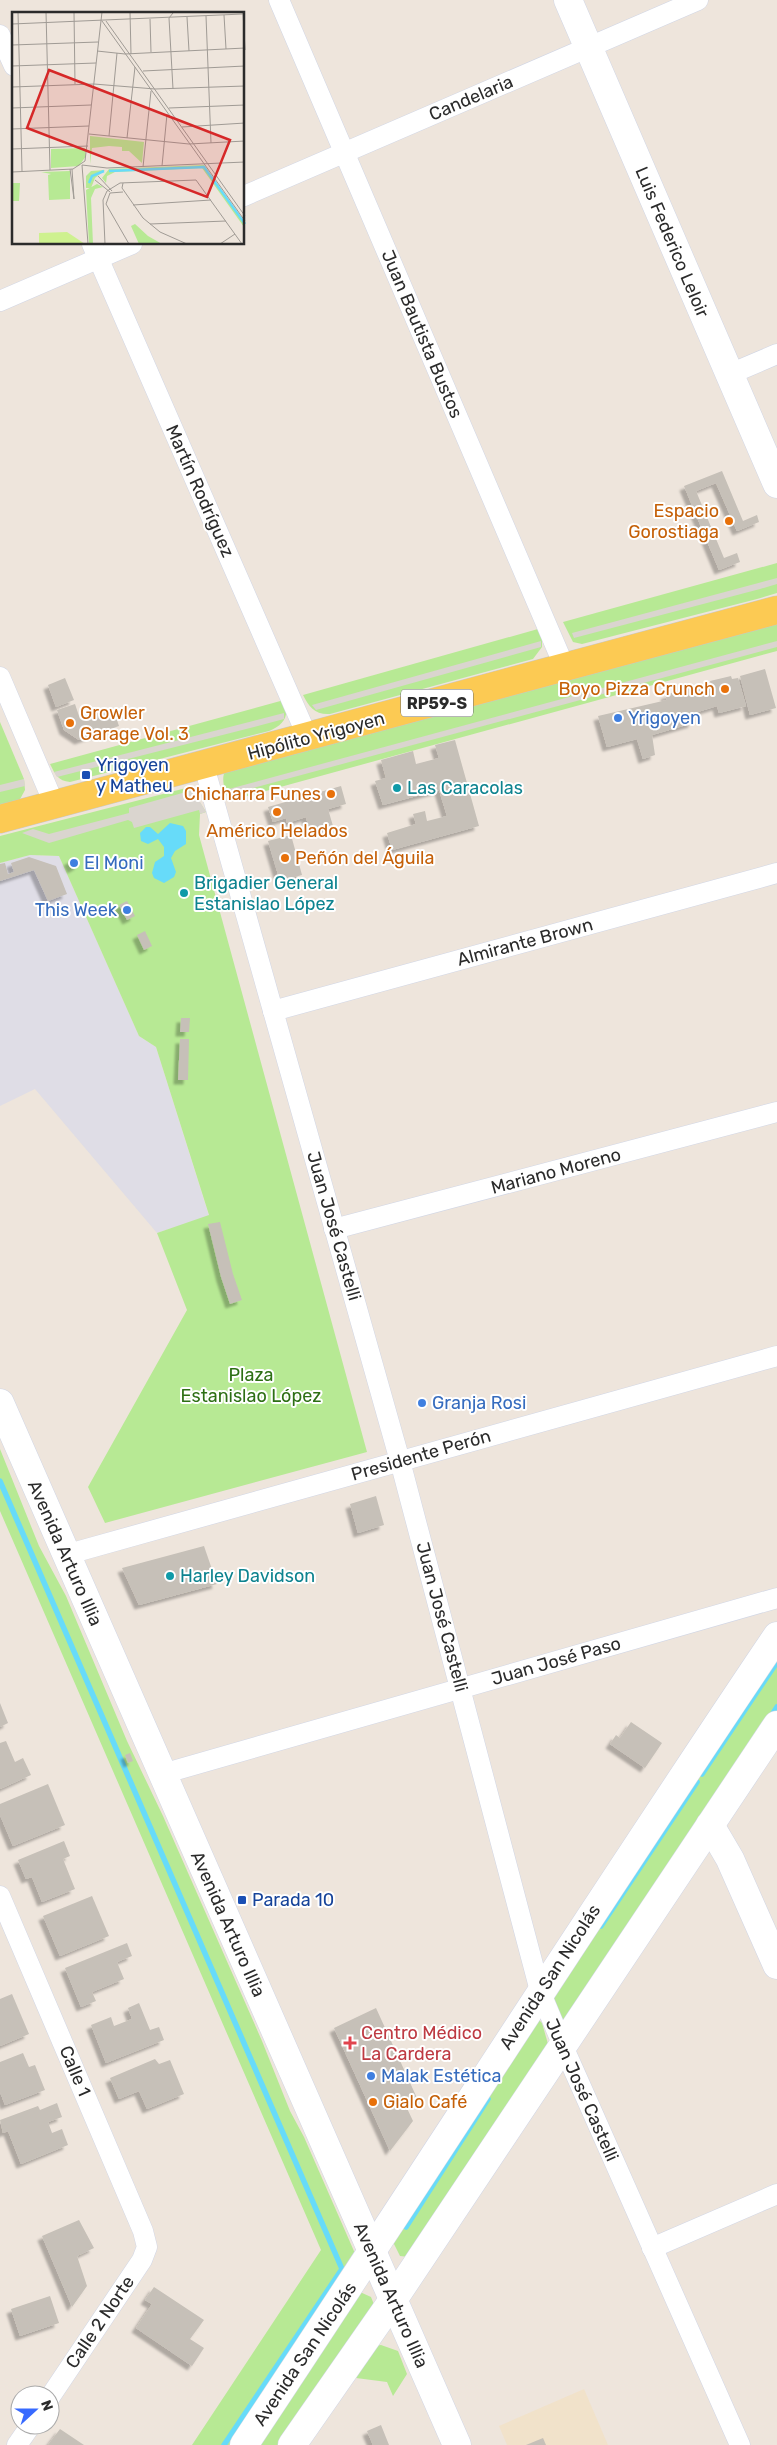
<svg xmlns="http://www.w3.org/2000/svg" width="777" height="2445" viewBox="0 0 777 2445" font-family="Rubik,sans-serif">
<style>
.industrial{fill:#dfdde6}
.education{fill:#f1e2ca}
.green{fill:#b7e994}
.plaza{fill:#dad5cf}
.water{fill:#67dbf9}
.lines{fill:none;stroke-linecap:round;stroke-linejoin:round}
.stream{stroke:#67dbf9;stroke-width:5.5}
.building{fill:#c6c0b8;filter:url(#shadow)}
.street-casing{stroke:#d1d6e5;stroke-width:21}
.secondary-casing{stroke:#d1d6e5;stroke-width:29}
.primary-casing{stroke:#c8c8c8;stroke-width:29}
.street{stroke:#fff;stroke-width:20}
.secondary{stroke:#fff;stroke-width:28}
.primary{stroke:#fcca53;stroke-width:28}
.food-dot{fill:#e8710a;stroke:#fff;stroke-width:2}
.shop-dot{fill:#3f7fe0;stroke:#fff;stroke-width:2}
.transit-dot{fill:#1a4fb4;stroke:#fff;stroke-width:2}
.culture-dot{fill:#0f9aa8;stroke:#fff;stroke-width:2}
.health-dot{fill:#e0444e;stroke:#fff;stroke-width:2}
.labels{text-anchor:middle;stroke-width:4;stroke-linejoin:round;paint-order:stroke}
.shield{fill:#fff;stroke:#6b6b6b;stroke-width:1}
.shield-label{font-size:16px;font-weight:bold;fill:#2b2b2b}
.street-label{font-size:18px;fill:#2b2b2b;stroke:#fff}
.food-label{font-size:18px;fill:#c56008;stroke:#fff;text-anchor:end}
.shop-label{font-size:18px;fill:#366cbe;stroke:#fff;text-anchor:start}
.transit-label{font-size:18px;fill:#164399;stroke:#fff;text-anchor:start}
.culture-label{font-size:18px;fill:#0d838f;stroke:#fff;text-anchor:start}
.park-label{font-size:18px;fill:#2d6f14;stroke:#fff}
.health-label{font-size:18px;fill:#be3a42;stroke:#fff;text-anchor:start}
.inset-river{fill:none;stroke:#67dbf9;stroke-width:2.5}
.inset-road{fill:none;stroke:#a09b95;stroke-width:1}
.view{fill:#d62828;fill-opacity:0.15;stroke:#d62828;stroke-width:2.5}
.inset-edge{fill:none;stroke:#2b2b2b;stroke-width:2.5}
</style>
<defs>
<filter id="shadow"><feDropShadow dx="-4.5" dy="4.5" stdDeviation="1" flood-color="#0004"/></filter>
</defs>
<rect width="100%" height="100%" fill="#eee5dc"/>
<!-- industrial -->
<path class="industrial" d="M30 855 59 856 139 1036 156 1047 209 1216 157 1233 35 1089 0 1106V863Z"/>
<!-- education -->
<path class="education" d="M584 2389 608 2445H507L499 2426Z"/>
<!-- green -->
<g class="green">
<path d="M777 563V593L757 599 582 644 573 642 563 622Z"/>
<path d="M777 623V651L229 801C225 790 220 779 226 769Z"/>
<path d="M538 629 542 638V647L533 659 330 714C315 715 309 707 303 695Z"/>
<path d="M284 700C290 716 284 725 269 731L70 782C58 781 55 774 50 764Z"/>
<path d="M0 722 24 779 25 790 19 801 0 808Z"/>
<path d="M190 787 206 812 200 814 199 835 367 1452 105 1523 88 1487 187 1310 157 1233 209 1215 156 1047 139 1036 59 856 30 855 0 863V836Z"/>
<path d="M0 1449 39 1546 66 1596 127 1741 163 1816 262 2041 290 2111 304 2137 357 2258 237 2445H192L321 2250 0 1511Z"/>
<path d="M777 1649V1713L564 2024 552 2008 555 1980Z"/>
<path d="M537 2018 542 2023 550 2051 409 2257 400 2256 392 2240Z"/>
<path d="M360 2292 371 2297 375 2307 285 2445H251Z"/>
<path d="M381 2345 398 2351 407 2374 393 2396 387 2382 356 2378 353 2373 375 2346Z"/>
</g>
<!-- plaza -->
<g class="plaza">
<path d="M777 578V584L760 589 574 638 572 633Z"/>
<path d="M541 641V647L316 710 312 705Z"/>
<path d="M777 641V647L227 795 225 790Z"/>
<path d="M284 713V719L254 727 57 777 54 772Z"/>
<path d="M24 779 25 786 0 792V785Z"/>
<path d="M193 790 206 812 200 814 199 810 134 828 132 822 128 820 49 843 22 833 33 829 49 834 129 813V808Z"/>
</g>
<!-- water -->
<path class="water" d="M170 823 183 826 186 831V844L175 851 171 858 176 872 174 877 164 883 154 878 152 873 155 862 164 856V847L158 839 148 844 141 841 140 833 146 827H150L158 834Z"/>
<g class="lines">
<!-- stream -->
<g class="stream">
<path d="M0 1481 342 2269 224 2445"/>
<path d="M770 1718 777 1707"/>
<path d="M702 1774 777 1662"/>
<path d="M601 1926 697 1782"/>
<path d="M406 2227 488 2099"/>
</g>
</g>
<!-- building -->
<g class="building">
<path d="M722 471 743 521 757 515 759 522 737 531 716 483 696 491 724 558 737 553 740 562 719 570 684 486Z"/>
<path d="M765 669 776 708 750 715 740 676Z"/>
<path d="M731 676 732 679 738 678 746 706 719 713 717 706 691 714 693 723 652 735 655 755 643 759 637 739 607 747 598 716 667 700 665 695 695 686 696 690 708 687 711 685 710 681Z"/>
<path d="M65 678 74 700 56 707 48 685Z"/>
<path d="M75 704 80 719 113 708 119 726 79 740 64 730 57 710Z"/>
<path d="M455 740 479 826 392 850 387 833 416 824 413 814 425 811 427 821 447 816 439 790 383 805 375 781 386 778 381 760 413 751 416 764 439 758 435 745Z"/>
<path d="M341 786 346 804 328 809 333 826 310 833 306 817 287 823 286 818 273 822 268 807Z"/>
<path d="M291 835 302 875 280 881 268 841Z"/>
<path d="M29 857 56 866 67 894 48 901 34 870 0 881V864L5 863 8 874 14 872 11 863Z"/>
<path d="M76 857 79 865 72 869 68 861Z"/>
<path d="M127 901 135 916 127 920 119 905Z"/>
<path d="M145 931 152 946 144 950 137 935Z"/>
<path d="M181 1018H190L189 1032H180Z"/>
<path d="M180 1039H189L188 1080H178Z"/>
<path d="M220 1222 233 1274 242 1300 230 1304 221 1277 208 1224Z"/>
<path d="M376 1496 384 1525 358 1533 350 1504Z"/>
<path d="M204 1546 217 1584 139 1605 122 1568Z"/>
<path d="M0 1703 8 1723 0 1727Z"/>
<path d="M631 1722 662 1743 645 1768 610 1744 616 1735 620 1738Z"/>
<path d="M6 1741 15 1762 23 1758 31 1775 0 1789V1743Z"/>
<path d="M130 1753 133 1761 128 1763 125 1755Z"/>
<path d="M48 1784 65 1825 13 1846 0 1815V1804Z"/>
<path d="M64 1841 70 1856 63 1859 75 1889 42 1902 32 1877 26 1879 18 1860Z"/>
<path d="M92 1896 109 1936 60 1956 43 1916Z"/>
<path d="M127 1943 132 1956 117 1962 124 1979 92 1992 96 2001 81 2007 65 1968Z"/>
<path d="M12 1994 29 2034 0 2046V1999Z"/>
<path d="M139 2003 150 2030 159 2027 164 2040 106 2063 91 2025 111 2017 114 2026 132 2019 128 2008Z"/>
<path d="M376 2008 417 2098 405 2104 413 2121 390 2151 334 2028Z"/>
<path d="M23 2053 29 2067 35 2065 45 2090 5 2105 0 2092V2062Z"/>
<path d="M155 2059 159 2064 170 2060 184 2094 147 2109 139 2091 119 2099 110 2078Z"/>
<path d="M57 2103 62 2117 48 2122 52 2133 62 2129 68 2145 21 2164 8 2131 3 2133 0 2120 38 2106 40 2110Z"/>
<path d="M79 2220 94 2248 77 2256 87 2286 72 2307 42 2236Z"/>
<path d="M154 2287 204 2320 190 2339 204 2348 192 2366 136 2328 152 2304 145 2300Z"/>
<path d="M50 2296 59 2323 20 2336 11 2309Z"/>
<path d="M381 2425 389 2445H373L367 2431Z"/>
<path d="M60 2429 84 2445H48Z"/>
<path d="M543 2438 546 2445H526Z"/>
</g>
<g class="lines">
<defs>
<g id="street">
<path d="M279 0 565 668"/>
<path d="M0 35 14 66"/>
<path d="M244 196 698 0"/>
<path d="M92 244 308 738"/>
<path d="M0 301 132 244"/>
<path d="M730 374 777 354"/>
<path d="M0 677 55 806"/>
<path d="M204 766 400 1461 540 1991 563 2046 740 2445"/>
<path d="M273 1011 777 873"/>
<path d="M334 1229 777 1112"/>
<path d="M65 1555 777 1356"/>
<path d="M162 1774 777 1598"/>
<path d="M0 1896 143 2231 147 2247 142 2260 50 2397"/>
<path d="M652 2248 777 2194"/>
<path d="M17 2445 31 2425"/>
</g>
<g id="secondary">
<path d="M568 0 777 484"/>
<path d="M0 1403 457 2445"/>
<path d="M710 1825 730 1859 777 1965"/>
<path d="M244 2445C423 2176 596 1904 777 1636"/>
<path d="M292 2445 393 2300 777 1725"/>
</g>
<path id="primary" d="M0 819 777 610"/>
</defs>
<!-- street casing -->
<use href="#street" class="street-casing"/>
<!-- secondary casing -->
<use href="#secondary" class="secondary-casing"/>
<!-- primary casing -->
<use href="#primary" class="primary-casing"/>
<!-- street -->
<use href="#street" class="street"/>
<!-- secondary -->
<use href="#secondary" class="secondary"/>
<!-- primary -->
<use href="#primary" class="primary"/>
</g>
<!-- markers -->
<g class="food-dot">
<circle cx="729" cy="521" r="5"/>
<circle cx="725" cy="689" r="5"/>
<circle cx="70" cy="723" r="5"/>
<circle cx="331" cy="794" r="5"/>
<circle cx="277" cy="812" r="5"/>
<circle cx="285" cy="858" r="5"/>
<circle cx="373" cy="2102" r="5"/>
</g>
<g class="shop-dot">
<circle cx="618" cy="718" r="5"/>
<circle cx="74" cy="863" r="5"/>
<circle cx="127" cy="910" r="5"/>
<circle cx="422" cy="1403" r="5"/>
<circle cx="371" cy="2076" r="5"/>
</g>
<g class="transit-dot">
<rect x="81" y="770" width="10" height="10" rx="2.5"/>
<rect x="237" y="1895" width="10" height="10" rx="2.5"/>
</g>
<g class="culture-dot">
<circle cx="397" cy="788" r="5"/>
<circle cx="184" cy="893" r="5"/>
<circle cx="170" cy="1576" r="5"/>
</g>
<path class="health-dot" d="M347.5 2035.5h5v5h5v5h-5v5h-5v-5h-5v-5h5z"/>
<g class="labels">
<!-- shield labels -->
<rect class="shield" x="401" y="689.5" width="72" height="27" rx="4"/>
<g class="shield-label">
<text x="437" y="709">RP59-S</text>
</g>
<!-- street labels -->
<g class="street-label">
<text transform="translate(471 98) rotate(-23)" y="6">Candelaria</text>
<text transform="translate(672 242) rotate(67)" y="6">Luis Federico Leloir</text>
<text transform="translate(422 334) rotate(67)" y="6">Juan Bautista Bustos</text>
<text transform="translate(200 491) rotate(66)" y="6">Martín Rodríguez</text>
<text transform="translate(316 736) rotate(-15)" y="6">Hipólito Yrigoyen</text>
<text transform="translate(525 942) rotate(-15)" y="6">Almirante Brown</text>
<text transform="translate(556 1171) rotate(-15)" y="6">Mariano Moreno</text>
<text transform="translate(334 1226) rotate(74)" y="6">Juan José Castelli</text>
<text transform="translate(421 1455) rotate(-16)" y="6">Presidente Perón</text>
<text transform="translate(65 1553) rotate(66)" y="6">Avenida Arturo Illia</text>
<text transform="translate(442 1617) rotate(75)" y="6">Juan José Castelli</text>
<text transform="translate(556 1661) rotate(-16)" y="6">Juan José Paso</text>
<text transform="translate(228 1924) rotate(66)" y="6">Avenida Arturo Illia</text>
<text transform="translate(550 1977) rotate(-57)" y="6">Avenida San Nicolás</text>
<text transform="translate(75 2071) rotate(67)" y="6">Calle 1</text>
<text transform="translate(582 2090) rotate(66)" y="6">Juan José Castelli</text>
<text transform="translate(391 2295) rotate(66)" y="6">Avenida Arturo Illia</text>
<text transform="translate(100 2322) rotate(-56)" y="6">Calle 2 Norte</text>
<text transform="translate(305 2354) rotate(-56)" y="6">Avenida San Nicolás</text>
</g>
<!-- food labels -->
<g class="food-label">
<text x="719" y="517">Espacio<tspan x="719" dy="21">Gorostiaga</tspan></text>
<text x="715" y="695">Boyo Pizza Crunch</text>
<text x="80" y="719" text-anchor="start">Growler<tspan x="80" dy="21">Garage Vol. 3</tspan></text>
<text x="321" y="800">Chicharra Funes</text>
<text x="277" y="837" text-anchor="middle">Américo Helados</text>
<text x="295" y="864" text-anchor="start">Peñón del Águila</text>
<text x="383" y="2108" text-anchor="start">Gialo Café</text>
</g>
<!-- shop labels -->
<g class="shop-label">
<text x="628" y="724">Yrigoyen</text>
<text x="84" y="869">El Moni</text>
<text x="117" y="916" text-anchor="end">This Week</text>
<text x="432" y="1409">Granja Rosi</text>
<text x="381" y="2082">Malak Estética</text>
</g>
<!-- transit labels -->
<g class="transit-label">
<text x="96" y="771">Yrigoyen<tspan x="96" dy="21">y Matheu</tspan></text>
<text x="252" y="1906">Parada 10</text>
</g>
<!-- culture labels -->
<g class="culture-label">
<text x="407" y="794">Las Caracolas</text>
<text x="194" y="889">Brigadier General<tspan x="194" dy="21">Estanislao López</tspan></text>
<text x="180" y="1582">Harley Davidson</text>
</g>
<!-- park labels -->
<g class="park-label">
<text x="251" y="1381">Plaza<tspan x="251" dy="21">Estanislao López</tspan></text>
</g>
<!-- health labels -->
<g class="health-label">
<text x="361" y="2039">Centro Médico<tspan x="361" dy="21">La Cardera</tspan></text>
</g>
</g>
<!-- overview -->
<g transform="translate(12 12)">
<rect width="232" height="232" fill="#eee5dc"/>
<path d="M78 124 132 130 130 151 117 139H110V135L97 134 80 136 78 152ZM73 136 74 144 67 154 39 156V137ZM192 153 232 210V215L190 156 103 160 95 164 94 171 90 166 97 157ZM93 158 83 166 79 176H74V164L79 159ZM58 159V187L37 188 36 163 39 162 29 160ZM0 171H8L7 189H0ZM85 172 91 175 83 177 79 186 81 232H77L74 178ZM123 212 136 224 150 232H127L119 214Z" fill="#b7e994"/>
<path d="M55 220 73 232H27V221Z" fill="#cef18f"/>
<path class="inset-river" d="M97 159 192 155 233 212M77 171 80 164 92 159"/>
<path class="inset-road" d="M6 0 10 159M34 0 38 158M62 0 63 72M118 0 119 42M231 0 233 38M212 3 214 37M194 4 199 131M175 5 177 39M138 7 139 40M90 9 233 209M94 9 233 204M0 12 231 2M0 33 86 30M85 39 113 42 233 36M0 54 84 51M131 59 233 54M0 75 82 72 143 77 233 74M161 77 157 6 161 1M0 96 79 93M157 96 233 93M170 115 233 111M0 117 77 114M77 122 177 132 233 129M97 124 105 41M115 126 123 55M0 137 76 134M70 153 95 156 233 150M70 153 76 232M150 154 155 102M131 155 139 79M58 157 62 187 60 157M0 160 61 157 73 149 90 0M86 164 100 179M83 168 98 180M111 171 110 176 131 206 148 220 175 232M111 180 98 181 94 192 117 232M121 193 199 188M138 212 214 209M93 232 91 188 95 179 108 171 184 168 230 232M208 232 223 222"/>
<path class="view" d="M37 58 218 128 195 185 15 116Z"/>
<rect width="232" height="232" class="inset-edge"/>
</g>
<!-- north arrow -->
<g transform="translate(35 2410) rotate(69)"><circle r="24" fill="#ffffff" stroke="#aaaaaa"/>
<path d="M0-4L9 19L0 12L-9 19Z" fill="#386aff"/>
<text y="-8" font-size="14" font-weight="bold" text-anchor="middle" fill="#2b2b2b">N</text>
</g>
</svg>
